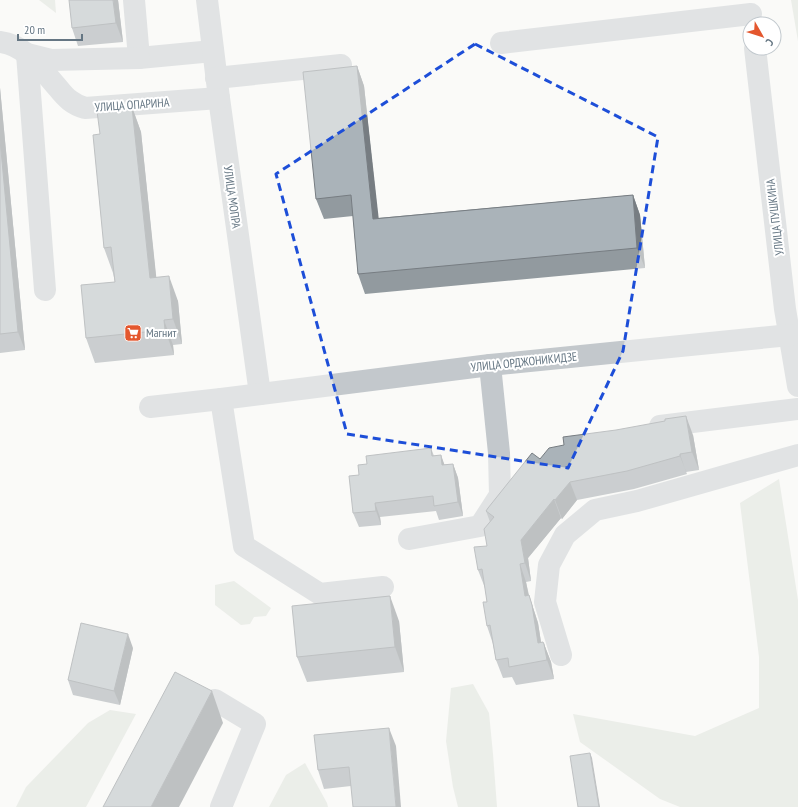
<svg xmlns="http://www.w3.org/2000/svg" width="798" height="807" viewBox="0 0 798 807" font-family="'PT Sans Narrow',sans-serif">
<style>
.green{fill:#dadfd7}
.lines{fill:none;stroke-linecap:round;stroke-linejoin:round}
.minor{stroke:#c3c8cc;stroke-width:22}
.wall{fill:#929a9f}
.shaded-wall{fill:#777d82}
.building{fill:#aab3b9;stroke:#777d82}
.marked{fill:none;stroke:#1d4ed8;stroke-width:3;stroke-dasharray:8 5;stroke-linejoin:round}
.labels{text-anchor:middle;stroke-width:4;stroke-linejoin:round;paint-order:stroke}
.street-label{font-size:12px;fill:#657683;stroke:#fff}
.poi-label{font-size:12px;fill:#657683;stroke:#fff;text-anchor:start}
</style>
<rect width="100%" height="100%" fill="#fafaf8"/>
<!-- green -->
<g class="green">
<path d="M39 0H55L56 13Z"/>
<path d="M791 0H798V41Z"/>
<path d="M779 479 798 600V807H680L660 799 580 742 573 714 695 736 759 708V657L740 503Z"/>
<path d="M234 581 271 608 266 616 254 617 250 624 241 625 215 605V585Z"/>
<path d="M473 684 489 713 493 754 497 807H458L453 787 446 741 451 688Z"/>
<path d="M110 710 136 714 86 807H16L26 787 88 723Z"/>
<path d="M305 763 327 803 328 807H269L286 775Z"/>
</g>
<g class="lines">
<!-- minor -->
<g class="minor">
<path d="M134 0 139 58 213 51"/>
<path d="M207 0 219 98 260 394"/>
<path d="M0 42C26 45 41 69 58 88 66 98 72 104 85 108L219 98"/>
<path d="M501 43 751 14"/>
<path d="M755 48 785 309 798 386"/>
<path d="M216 78 341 65"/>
<path d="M45 290 27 54 51 60 139 58"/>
<path d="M221 399 244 546 320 594 383 587"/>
<path d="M150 407 221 399 490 365 790 335"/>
<path d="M660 426 798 409"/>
<path d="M409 539 480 526 500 495 499 453 490 365"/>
<path d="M561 655 545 602 549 565 565 535 595 510 637 501 798 455"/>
<path d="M215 700 255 724 221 807"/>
</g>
</g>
<!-- wall -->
<g class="wall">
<path d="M118 0 123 42 78 46 72 28Z"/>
<path d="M357 66 364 86 378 218 633 195 640 215 645 268 365 294 358 274 353 216 324 219 316 199Z"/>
<path d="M0 88 25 350 0 353Z"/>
<path d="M132 107 141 132 156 278 178 301 182 344 173 345 174 355 95 363 86 338 115 282 113 273 104 248 100 134Z"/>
<path d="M693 435 699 470 686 472 687 474 634 489 577 500 562 519 561 518 528 558 531 581 526 582 529 595 538 623 541 642 544 644 551 662 554 679 516 685 512 677 503 678 496 660 493 644 487 626V602L485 588 478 570 487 546 490 522 486 511 540 459Z"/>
<path d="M431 448 434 456 441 455 444 465 453 464 458 478 463 516 439 520 436 511 380 517 381 525 359 527 353 513 367 464Z"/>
<path d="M399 621 404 672 307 682 297 657Z"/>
<path d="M133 648 120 705 73 695 68 680Z"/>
<path d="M396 746 351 786 324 789 318 770Z"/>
</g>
<!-- shaded-wall -->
<g class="shaded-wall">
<path d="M113 0H118L123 42 116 23Z"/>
<path d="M357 66 364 86 381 239 373 219Z"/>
<path d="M0 88 25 350 18 332 0 140Z"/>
<path d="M132 107 141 132 159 303 150 278Z"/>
<path d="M633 195 640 215 645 268 637 248Z"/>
<path d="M169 276 178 301 182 344 173 319Z"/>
<path d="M164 320 173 345 174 355 165 330Z"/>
<path d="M686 416 693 435 699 470 692 452Z"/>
<path d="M680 454 686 472 687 474 680 456Z"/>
<path d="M441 455 446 469 442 465Z"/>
<path d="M453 464 458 478 463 516 458 502Z"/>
<path d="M570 482 577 500 562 519 555 500Z"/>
<path d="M554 499 561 518 528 558 531 581 525 563 521 540Z"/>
<path d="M375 503 380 517 381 525 376 511Z"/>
<path d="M520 564 526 582 532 614 525 596Z"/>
<path d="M529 595 538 623 544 661 538 643Z"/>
<path d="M390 596 399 621 404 672 395 647Z"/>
<path d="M128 634 133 648 120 705 114 691Z"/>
<path d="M544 644 551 662 554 679 547 660Z"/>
<path d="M212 691 223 723 179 807H151Z"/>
<path d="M389 728 396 746 401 807H396Z"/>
<path d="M590 753 592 758 600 807H599Z"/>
</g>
<!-- building -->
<g class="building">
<path d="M69 0H113L116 23 72 28Z"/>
<path d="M357 66 373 219 633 195 637 248 358 274 351 195 316 199 303 72Z"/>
<path d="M132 107 150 278 169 276 173 319 164 320 165 330 86 338 81 285 115 282 111 247 104 248 93 135 100 134 97 111Z"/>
<path d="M0 140 18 332 0 334Z"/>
<path d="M686 416 692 452 680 454V456L627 471 570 482 555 500 554 499 521 540 525 563 520 564 525 596 529 595 532 605 538 643 543 642 544 644 547 660 509 667 508 658 496 660 490 625 487 626 483 602H487L482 569 478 570 474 547 487 546 484 529 494 517 486 511 488 508 532 453 540 459 549 448 564 445 563 437 616 430 665 421V419Z"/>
<path d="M431 448 432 456 441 455 442 465 453 464 458 502 434 506 433 496 375 503 376 511 353 513 349 476 359 475 358 465 367 464 366 456Z"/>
<path d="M390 596 395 647 297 657 292 606Z"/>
<path d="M81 623 128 634 114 691 68 680Z"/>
<path d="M175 672 212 691 151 807H103Z"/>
<path d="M389 728 396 807H353L349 767 318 770 314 735Z"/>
<path d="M590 753 599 807H578L570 756Z"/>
</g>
<!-- marked area -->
<path d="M0 0H798V807H0ZM475 44 658 137 623 351 568 468 347 434 276 174Z" fill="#fafaf8" fill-opacity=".55" fill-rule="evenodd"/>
<path class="marked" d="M475 44 658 137 623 351 568 468 347 434 276 174Z"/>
<!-- icons -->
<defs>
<symbol id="supermarket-square" viewBox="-11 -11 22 22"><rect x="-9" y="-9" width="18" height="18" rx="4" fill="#e4572e" stroke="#fff"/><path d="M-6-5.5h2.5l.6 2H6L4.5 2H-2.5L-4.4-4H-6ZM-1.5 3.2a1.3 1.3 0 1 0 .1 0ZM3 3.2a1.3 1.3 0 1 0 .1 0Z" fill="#fff"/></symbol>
</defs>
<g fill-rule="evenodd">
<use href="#supermarket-square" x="123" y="323" width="20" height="20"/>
</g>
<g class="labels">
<!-- street labels -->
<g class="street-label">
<text transform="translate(132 105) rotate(-4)" y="4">УЛИЦА ОПАРИНА</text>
<text transform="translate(232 197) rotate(82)" y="4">УЛИЦА МОПРА</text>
<text transform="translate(775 217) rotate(-97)" y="4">УЛИЦА ПУШКИНА</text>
<text transform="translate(524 362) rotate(-6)" y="4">УЛИЦА ОРДЖОНИКИДЗЕ</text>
</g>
<!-- poi labels -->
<g class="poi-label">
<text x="146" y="337">Магнит</text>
</g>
</g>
<!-- north arrow -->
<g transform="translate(762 36) rotate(129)"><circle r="19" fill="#ffffff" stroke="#c1c8cd"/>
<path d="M0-3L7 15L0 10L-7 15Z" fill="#e4572e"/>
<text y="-6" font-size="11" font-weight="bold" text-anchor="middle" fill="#657683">С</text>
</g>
<!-- scale -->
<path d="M18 34v6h64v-6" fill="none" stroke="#657683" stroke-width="2"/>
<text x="24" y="34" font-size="12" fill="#657683" stroke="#ffffff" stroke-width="3" paint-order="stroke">20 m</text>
</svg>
